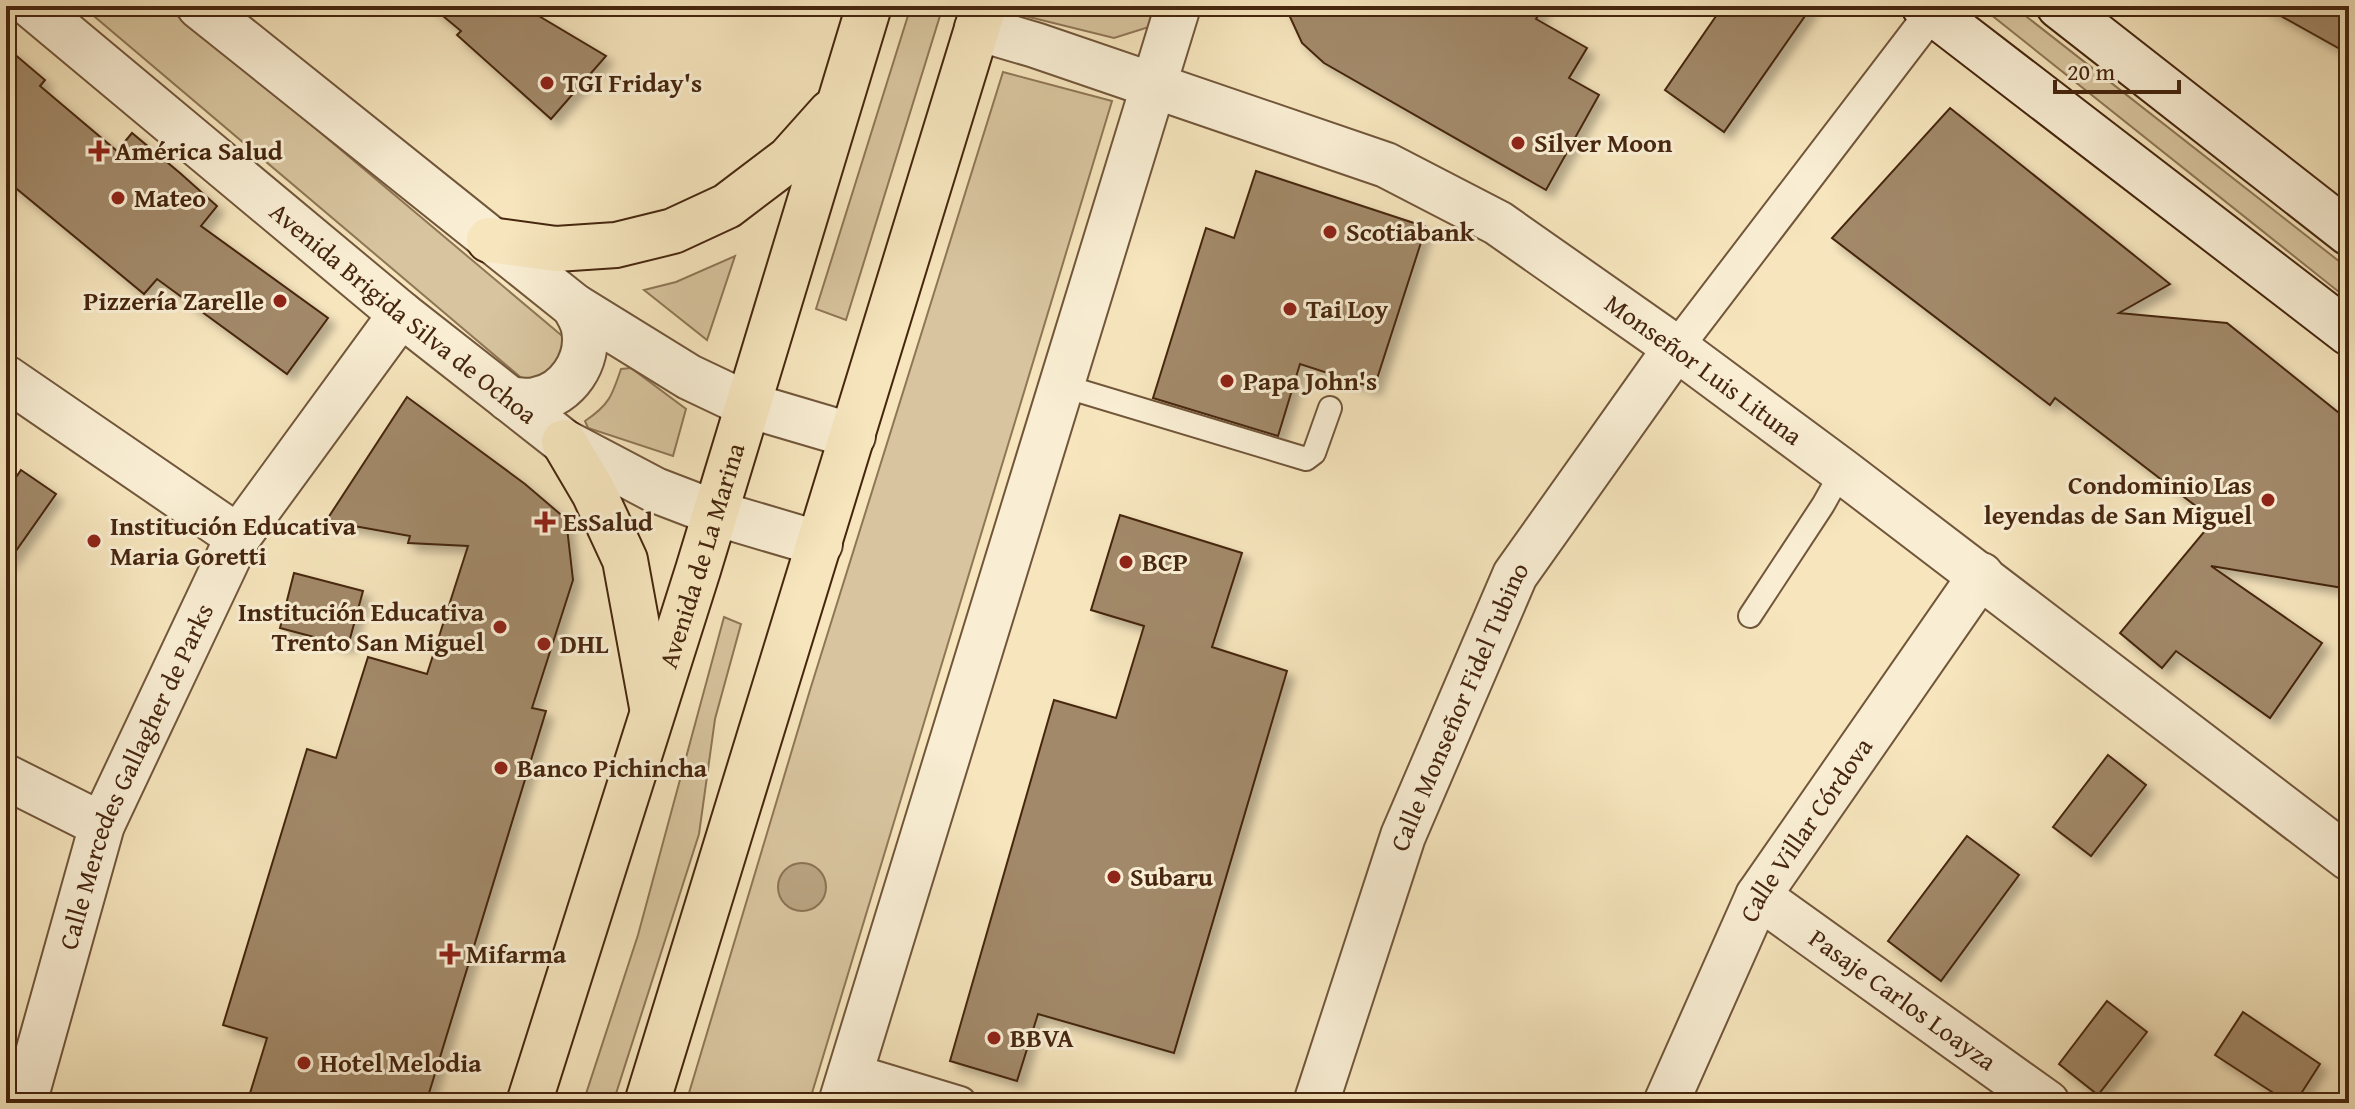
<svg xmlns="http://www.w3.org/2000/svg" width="2355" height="1109" viewBox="0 0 2355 1109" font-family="'Gentium Book Plus',serif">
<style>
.green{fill:#d8c59f;stroke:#8f7656;stroke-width:2}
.water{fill:#baa482;stroke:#8c7254;stroke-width:2}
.building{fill:#a28969;stroke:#46260e;stroke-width:2;filter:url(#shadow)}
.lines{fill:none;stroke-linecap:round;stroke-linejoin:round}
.service-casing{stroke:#72563a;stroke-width:26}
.pedestrian-casing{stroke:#72563a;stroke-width:36}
.minor-casing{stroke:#72563a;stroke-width:48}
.tertiary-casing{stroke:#72563a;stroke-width:48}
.secondary-casing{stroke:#46260e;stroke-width:48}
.primary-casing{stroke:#46260e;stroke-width:48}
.service{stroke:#f9eed4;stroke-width:22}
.pedestrian{stroke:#f9eed4;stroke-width:32}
.minor{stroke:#f9eed4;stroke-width:44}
.tertiary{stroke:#f9eed4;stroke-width:44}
.secondary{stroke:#f9eed4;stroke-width:44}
.primary{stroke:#f6e5bd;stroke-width:44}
.poi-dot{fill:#8f2418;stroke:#f9eed4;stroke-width:3}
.labels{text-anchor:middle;stroke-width:6;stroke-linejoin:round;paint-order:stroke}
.poi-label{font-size:26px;font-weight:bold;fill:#46260e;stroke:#f9eed4;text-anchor:start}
.street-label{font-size:26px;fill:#46260e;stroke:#f9eed4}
</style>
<defs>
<filter id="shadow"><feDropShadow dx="7" dy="7" stdDeviation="4" flood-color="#0004"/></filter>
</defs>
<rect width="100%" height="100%" fill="#f6e5bd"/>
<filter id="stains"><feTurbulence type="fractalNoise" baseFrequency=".0025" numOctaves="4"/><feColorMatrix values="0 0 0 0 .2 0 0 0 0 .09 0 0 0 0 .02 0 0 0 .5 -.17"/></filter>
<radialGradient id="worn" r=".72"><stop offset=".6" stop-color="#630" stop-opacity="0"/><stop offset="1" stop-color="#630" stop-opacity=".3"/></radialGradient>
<!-- green -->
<g class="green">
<path d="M82 6H170L567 340 569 362 532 387Z"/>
<path d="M911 6H943L846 320 816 309Z"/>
<path d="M1024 6H1155L1149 27 1114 38 1021 15Z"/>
<path d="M1980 6H2013L2349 269V300Z"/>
<path d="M1003 72 1112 101 809 1103H686L810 690Z"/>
<path d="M735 256 707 340 644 290 676 282Z"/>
<path d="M631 368 686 409 673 456 588 428 585 421C609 405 612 396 621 369Z"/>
<path d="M724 617 741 624 715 719 699 834 613 1103H583L638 935Z"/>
</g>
<!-- water -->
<circle class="water" cx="802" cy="887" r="24"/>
<!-- building -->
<g class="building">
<path d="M431 6H522L606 56 551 119 457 35 461 31Z"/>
<path d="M1285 6H1544L1536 19 1587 48 1569 78 1599 95 1546 190 1324 63 1302 43Z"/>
<path d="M1723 6H1812L1724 132 1665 90Z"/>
<path d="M2263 6H2349V54Z"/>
<path d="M6 47 45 80 40 86 117 151 132 133 180 173 217 206 201 226 328 318 287 374 157 279 144 294 6 180Z"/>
<path d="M1950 108 2170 284 2119 313 2227 323 2349 421V589L2211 566 2322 643 2270 718 2176 651 2162 668 2120 633 2214 520 2055 398 2050 405 1832 238Z"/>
<path d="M1256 171 1426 227 1374 388 1300 364 1278 436 1153 398 1206 228 1234 238Z"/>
<path d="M407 397 525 484 566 519 573 580 532 708 546 711 426 1103H247L267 1038 223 1025 307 749 336 758 368 657 427 674 468 546 408 543 410 536 326 521Z"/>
<path d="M21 470 56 494 6 565V492Z"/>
<path d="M1120 515 1242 553 1212 647 1287 671 1174 1053 1038 1014 1017 1081 950 1061 1054 700 1116 718 1144 626 1091 610Z"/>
<path d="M294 573 363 591 348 646 280 628Z"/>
<path d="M2108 755 2146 785 2091 856 2053 827Z"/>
<path d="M1967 836 2019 875 1941 981 1888 941Z"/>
<path d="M2107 1001 2147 1032 2098 1095 2059 1064Z"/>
<path d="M2243 1012 2320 1064 2295 1103H2289L2215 1055Z"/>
</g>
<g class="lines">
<defs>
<g id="service">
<path d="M1060 385 1306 459 1314 453 1330 408"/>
<path d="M1750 616 1823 505 1842 471"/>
</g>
<g id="pedestrian">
<path d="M1676 348 1932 13"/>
<path d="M851 1070 960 1103"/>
</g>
<g id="minor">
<path id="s1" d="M977 28 1035 45 1386 165 1498 223 1676 348 1842 471 2349 858"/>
<path d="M6 378 238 537"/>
<path d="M6 777 102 825"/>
<path id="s2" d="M1758 896 2047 1103"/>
<path id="s3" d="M24 1103 102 825 238 537 401 314"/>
<path id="s4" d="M1316 1103 1403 836 1515 575 1676 348"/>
<path id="s5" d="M1666 1103 1758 896 1981 575"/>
</g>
<g id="tertiary">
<path id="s6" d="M32 6 401 314 564 442 655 490 715 513 820 544"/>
<path d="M199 6 574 306 689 377 748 405 853 436"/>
<path d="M509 399C517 400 527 402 535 400 567 395 590 361 584 329 583 322 578 313 574 306"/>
<path d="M841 1103 1178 6"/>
</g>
<g id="secondary">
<path d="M1924 6 2349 333"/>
<path d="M2059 6 2349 233"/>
</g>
<g id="primary">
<path d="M489 240 556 249 616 245 673 231 727 206 789 159 831 112"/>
<path d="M564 442 594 493 625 560 652 707"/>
<path id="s7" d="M529 1103 698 570 869 6"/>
<path d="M647 1103 984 6"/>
</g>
</defs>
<!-- service casing -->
<use href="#service" class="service-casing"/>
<!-- pedestrian casing -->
<use href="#pedestrian" class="pedestrian-casing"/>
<!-- minor casing -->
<use href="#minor" class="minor-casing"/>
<!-- tertiary casing -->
<use href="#tertiary" class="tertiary-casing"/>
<!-- secondary casing -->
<use href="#secondary" class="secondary-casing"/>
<!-- primary casing -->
<use href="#primary" class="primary-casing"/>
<!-- service -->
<use href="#service" class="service"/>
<!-- pedestrian -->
<use href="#pedestrian" class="pedestrian"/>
<!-- minor -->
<use href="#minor" class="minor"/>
<!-- tertiary -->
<use href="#tertiary" class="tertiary"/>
<!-- secondary -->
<use href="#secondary" class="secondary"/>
<!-- primary -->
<use href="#primary" class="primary"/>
</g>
<!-- markers -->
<g class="poi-dot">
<circle cx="547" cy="83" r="8"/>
<circle cx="1518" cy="143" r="8"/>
<path d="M95 139h8v8h8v8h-8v8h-8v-8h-8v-8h8z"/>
<circle cx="118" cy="198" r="8"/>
<circle cx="1330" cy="232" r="8"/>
<circle cx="280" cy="301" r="8"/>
<circle cx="1290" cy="309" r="8"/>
<circle cx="1227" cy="381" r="8"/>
<circle cx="2268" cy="500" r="8"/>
<path d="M541 510h8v8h8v8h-8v8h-8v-8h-8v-8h8z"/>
<circle cx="94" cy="541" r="8"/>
<circle cx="1126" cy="562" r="8"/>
<circle cx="500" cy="627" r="8"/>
<circle cx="544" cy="644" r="8"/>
<circle cx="501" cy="768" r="8"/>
<circle cx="1114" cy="877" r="8"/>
<path d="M446 942h8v8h8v8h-8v8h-8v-8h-8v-8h8z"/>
<circle cx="994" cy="1038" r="8"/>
<circle cx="304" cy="1063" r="8"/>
</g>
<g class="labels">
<!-- poi labels -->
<g class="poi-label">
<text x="563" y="92">TGI Friday's</text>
<text x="1534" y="152">Silver Moon</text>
<text x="115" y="160">América Salud</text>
<text x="134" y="207">Mateo</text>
<text x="1346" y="241">Scotiabank</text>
<text x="264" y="310" text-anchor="end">Pizzería Zarelle</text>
<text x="1306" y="318">Tai Loy</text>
<text x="1243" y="390">Papa John's</text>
<text x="2252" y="494" text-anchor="end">Condominio Las<tspan x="2252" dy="30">leyendas de San Miguel</tspan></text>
<text x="563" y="531">EsSalud</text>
<text x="110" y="535">Institución Educativa<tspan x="110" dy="30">Maria Goretti</tspan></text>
<text x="1142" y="571">BCP</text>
<text x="484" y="621" text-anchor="end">Institución Educativa<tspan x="484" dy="30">Trento San Miguel</tspan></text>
<text x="560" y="653">DHL</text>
<text x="517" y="777">Banco Pichincha</text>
<text x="1130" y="886">Subaru</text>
<text x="466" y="963">Mifarma</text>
<text x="1010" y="1047">BBVA</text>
<text x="320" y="1072">Hotel Melodia</text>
</g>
<!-- street labels -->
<g class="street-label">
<text dy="9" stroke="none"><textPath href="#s6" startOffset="482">Avenida Brigida Silva de Ochoa</textPath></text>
<text dy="9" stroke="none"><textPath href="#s1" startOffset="810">Monseñor Luis Lituna</textPath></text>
<text dy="9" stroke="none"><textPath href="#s7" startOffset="574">Avenida de La Marina</textPath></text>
<text dy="9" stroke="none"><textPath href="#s4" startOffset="422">Calle Monseñor Fidel Tubino</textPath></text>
<text dy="9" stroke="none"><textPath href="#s3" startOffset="346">Calle Mercedes Gallagher de Parks</textPath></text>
<text dy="9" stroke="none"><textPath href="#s5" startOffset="308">Calle Villar Córdova</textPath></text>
<text dy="9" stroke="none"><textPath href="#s2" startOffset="178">Pasaje Carlos Loayza</textPath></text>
</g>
</g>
<!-- margin -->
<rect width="2355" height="1109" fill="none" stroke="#f6e5bd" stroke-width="32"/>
<rect x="8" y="8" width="2339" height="1093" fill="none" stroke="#46260e" stroke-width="4"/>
<rect x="16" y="16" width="2323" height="1077" fill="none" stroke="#46260e" stroke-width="2"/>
<!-- scale -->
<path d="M2055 80v12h124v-12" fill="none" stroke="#46260e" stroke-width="4"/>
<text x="2067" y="80" font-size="24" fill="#46260e" stroke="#f9eed4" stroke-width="6" paint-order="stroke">20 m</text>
<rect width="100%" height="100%" filter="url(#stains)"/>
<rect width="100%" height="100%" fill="url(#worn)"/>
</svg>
